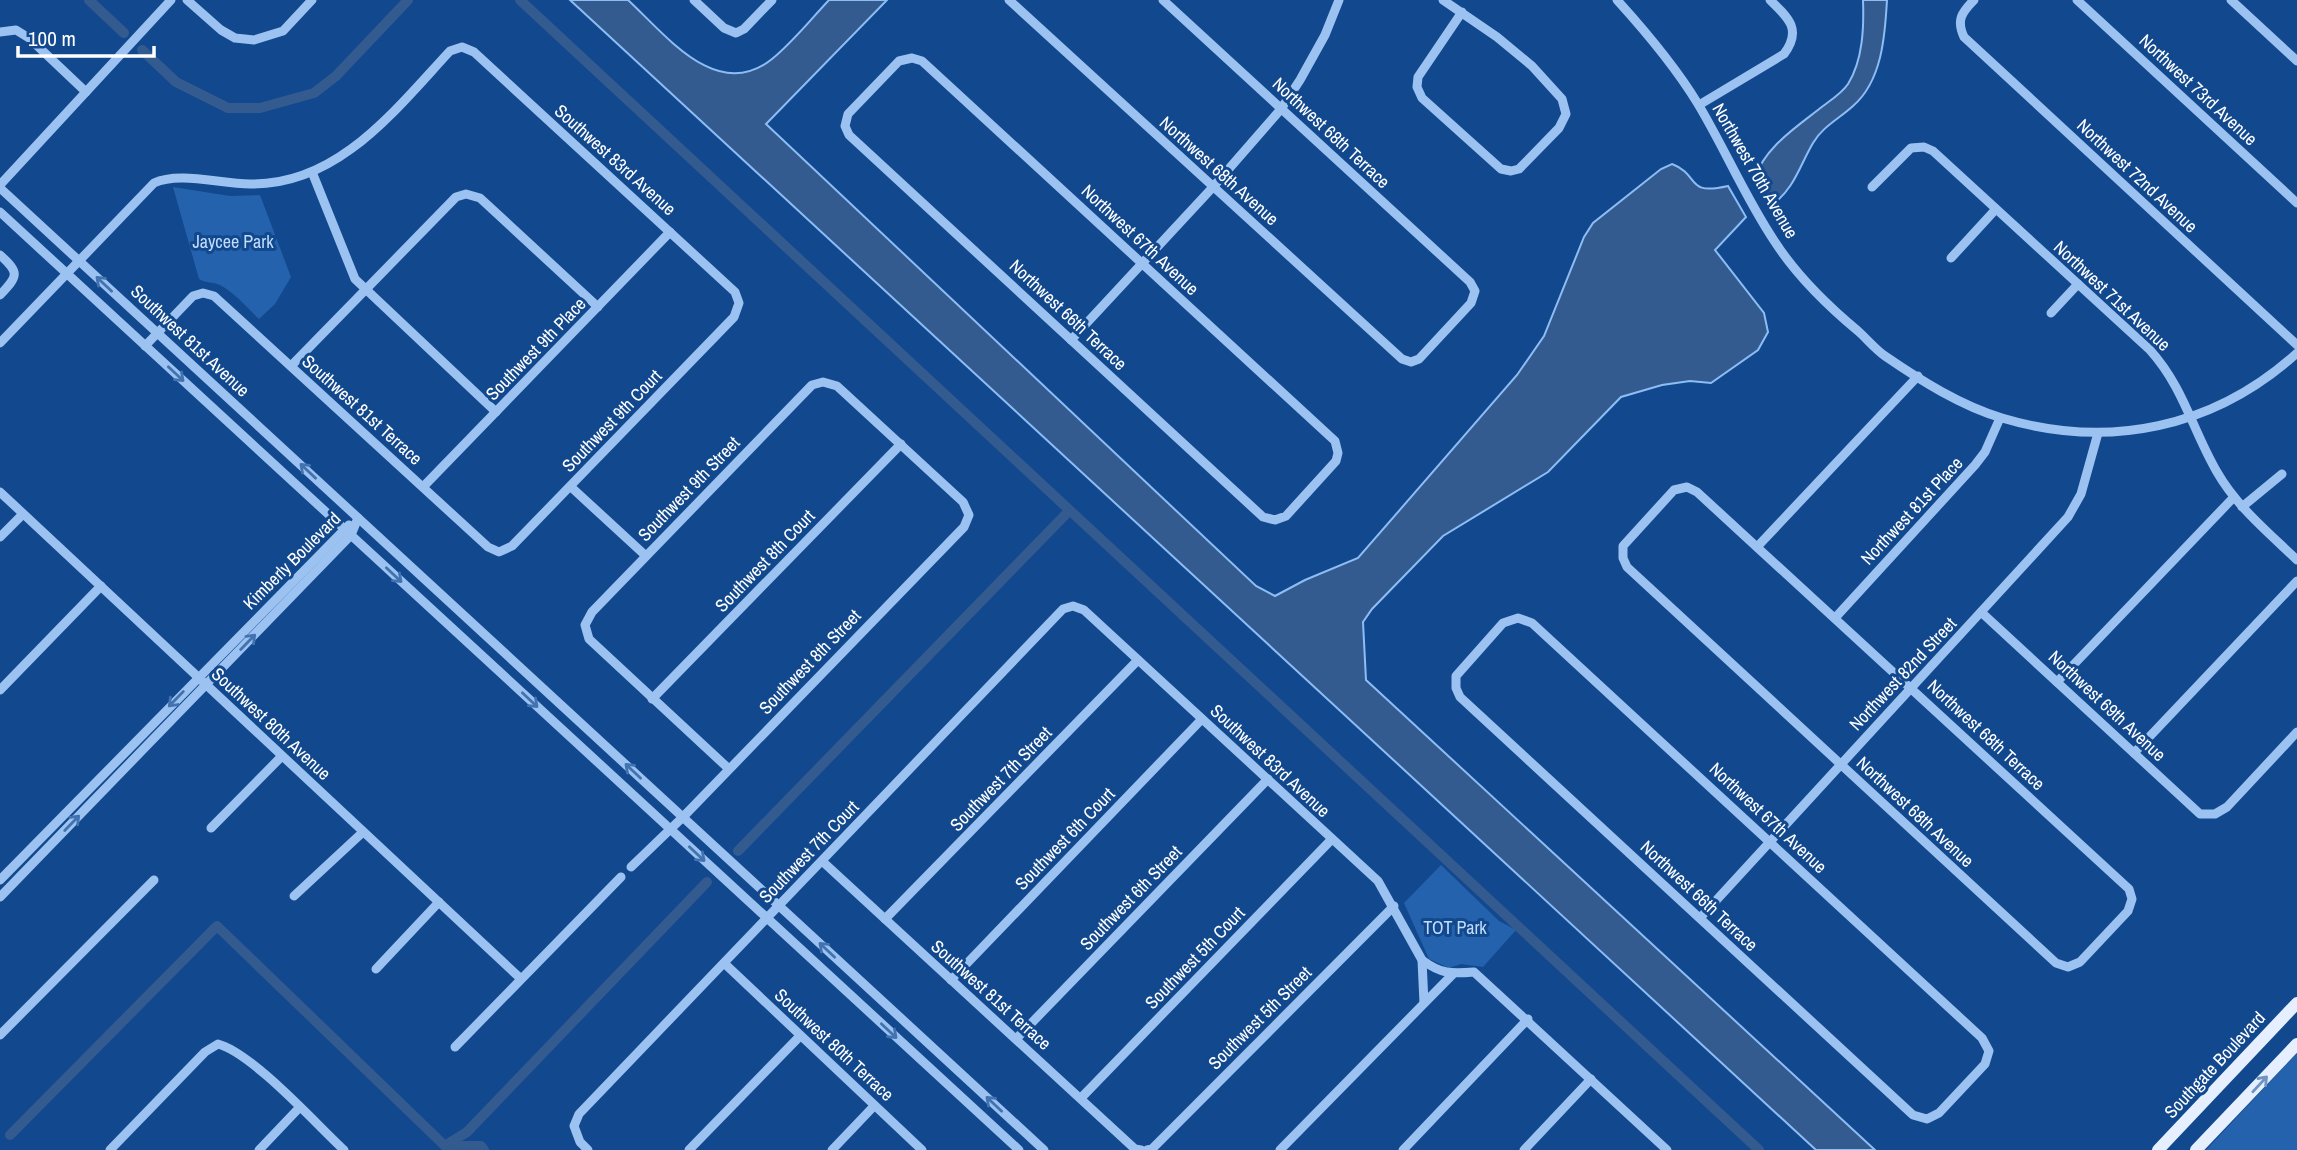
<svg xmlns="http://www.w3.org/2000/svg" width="2297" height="1150" viewBox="0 0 2297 1150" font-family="'Archivo Narrow',sans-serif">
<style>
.green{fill:#2462ad}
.water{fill:#345b8f;stroke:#8dbdf5;stroke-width:2}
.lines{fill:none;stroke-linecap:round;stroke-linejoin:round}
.canal{stroke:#345b8f;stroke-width:10}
.minor{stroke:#9bc2f1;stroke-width:9}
.major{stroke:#e6efff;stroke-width:12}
.oneway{stroke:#4273b0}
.oneway2{stroke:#7193c0}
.labels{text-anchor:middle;stroke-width:6;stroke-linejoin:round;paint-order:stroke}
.street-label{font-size:18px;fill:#fff;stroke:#12488d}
.park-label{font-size:18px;fill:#c2ddfc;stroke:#12488d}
</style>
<rect width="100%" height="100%" fill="#12488d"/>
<!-- green -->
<g class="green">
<path d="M173 187 230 196 260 195 291 277 275 304 259 319C247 308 235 293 220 285 213 282 205 283 199 279Z"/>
<path d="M1441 865 1499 921 1516 930 1483 967 1461 964 1449 968 1429 959 1404 903Z"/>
<path d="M2297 1053V1150H2206Z"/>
</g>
<!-- water -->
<g class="water">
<path d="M570 0H628C666 35 717 103 772 59 793 42 811 19 829 0H887L766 124 1256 586 1275 596 1305 580 1358 558 1517 375 1544 336 1584 237 1593 223 1661 169 1672 164C1701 175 1684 196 1728 186L1746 217 1715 250 1764 313 1768 332 1758 350 1711 383 1690 381 1662 385 1621 397 1548 472 1443 536 1372 609 1363 622 1366 680 1875 1150H1816Z"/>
<path d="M1863 0H1887C1885 36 1882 81 1853 106 1840 118 1822 127 1813 143 1799 167 1795 188 1771 206L1754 180C1764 147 1798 126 1823 106 1831 100 1842 93 1848 84 1863 60 1864 27 1863 0Z"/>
</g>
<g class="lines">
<!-- canal -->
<g class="canal">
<path d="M89 0 124 33"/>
<path d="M520 0 1759 1150"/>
<path d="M142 50 176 82 228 108H260L314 93 336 76 408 0"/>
<path d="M738 851 1068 512"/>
<path d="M10 1135 217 926 445 1146H481L484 1150"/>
<path d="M446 1145 467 1132 707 882"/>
</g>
<!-- minor -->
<g class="minor">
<path d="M187 0 221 30 235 38 254 40 283 31 312 0"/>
<path d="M694 0 724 28 736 33 744 29 772 0"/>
<path d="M1009 0 1402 359 1411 362 1419 359 1471 303 1475 291 1470 282 1163 0"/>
<path d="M1443 0 1497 37 1532 66 1562 99 1566 114 1559 128 1519 169 1511 171 1501 169 1422 98 1417 87 1418 77 1462 12"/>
<path d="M1617 0C1647 33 1675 66 1698 104 1725 149 1746 199 1775 242 1797 276 1828 306 1858 331 1867 339 1875 349 1885 356 1920 380 1961 406 2002 418 2109 450 2214 428 2297 353"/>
<path d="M1974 0C1962 12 1956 20 1964 37L2297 345"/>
<path d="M2077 0 2297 203"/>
<path d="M2231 0 2297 61"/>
<path d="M0 32 16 30 29 38 86 92"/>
<path d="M912 58 922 61 1335 441 1338 453 1336 461 1286 516 1275 520 1263 517 849 135 845 126 848 114 899 61Z"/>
<path d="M1699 105 1784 54C1802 30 1789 18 1770 0"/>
<path d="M312 172 355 279 496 412"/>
<path d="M0 185 171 0"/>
<path d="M1872 187 1911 148 1924 147 1933 151 2150 350C2184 388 2192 429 2217 472 2237 507 2269 533 2297 560"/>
<path d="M0 188 1044 1150"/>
<path d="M0 212 1019 1150"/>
<path d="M0 255C20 273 18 276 0 295"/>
<path d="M1951 258 1996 209"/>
<path d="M2051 313 2078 284"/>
<path d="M1071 340 1213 187 1281 109 1300 80 1325 35 1339 0"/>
<path d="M0 343 154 183C179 171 220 184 250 184 338 186 396 109 450 51L462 47 474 52 735 292 739 303 734 317 512 546 499 552 488 547 214 296 203 293 193 296 145 346"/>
<path d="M291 366 456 197 466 194 480 198 598 307"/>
<path d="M423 487 670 232"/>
<path d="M571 487 646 556"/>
<path d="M1687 487 1697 492 2129 889 2132 899 2128 911 2080 962 2068 967 2056 963 1627 567 1623 558V546L1674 490Z"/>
<path d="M0 492 520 978"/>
<path d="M2242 507 2282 474"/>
<path d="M0 537 23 514"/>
<path d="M1757 547 1918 376"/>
<path d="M1981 612 2200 814H2215L2227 807 2297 732"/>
<path d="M1518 618 1532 623 1982 1038 1989 1051 1985 1064 1939 1113 1927 1119 1913 1115 1460 697 1456 688V676L1503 623Z"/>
<path d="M1835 618 1975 465 1985 452 2000 418"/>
<path d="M2057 682 2234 497"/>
<path d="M0 690 101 586"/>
<path d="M652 699 901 444"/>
<path d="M2134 753 2297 581"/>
<path d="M211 828 282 756"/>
<path d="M822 861 1135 1149 1141 1150"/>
<path d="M631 867 683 817 964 527 969 515 963 502 837 386 823 382 812 385 592 612 585 625 589 639 729 769"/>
<path d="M0 880 349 525"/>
<path d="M294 896 363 832"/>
<path d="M0 897 351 535 358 518"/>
<path d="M1700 918 2068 517 2081 494 2098 433"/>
<path d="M885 919 1138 660"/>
<path d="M1422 960C1441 974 1451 974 1474 972L1667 1150"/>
<path d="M724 963 922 1150"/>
<path d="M376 969 439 902"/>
<path d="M951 980 1202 719"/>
<path d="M0 1035 154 880"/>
<path d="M1016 1039 1268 779"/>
<path d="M455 1047 621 877"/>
<path d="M1081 1098 1332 839"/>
<path d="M110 1150 205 1052 218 1044C252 1053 315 1123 344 1150"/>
<path d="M259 1150 299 1108"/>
<path d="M588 1150 580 1142 574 1126 579 1114 1063 609 1073 606 1084 610 1378 881 1422 960 1424 1003"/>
<path d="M689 1150 800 1036"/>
<path d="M832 1150 874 1106"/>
<path d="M1147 1150 1152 1149 1394 906"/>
<path d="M1280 1150 1453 974"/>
<path d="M1403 1150 1528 1019"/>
<path d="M1524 1150 1591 1079"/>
</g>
<!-- major -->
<g class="major">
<path d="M2158 1150 2297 1003"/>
<path d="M2196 1150 2297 1044"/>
</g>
</g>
<!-- one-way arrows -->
<defs><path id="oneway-shaft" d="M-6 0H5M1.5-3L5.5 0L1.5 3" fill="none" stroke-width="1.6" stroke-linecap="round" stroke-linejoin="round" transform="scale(1.75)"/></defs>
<g class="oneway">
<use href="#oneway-shaft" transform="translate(104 284) rotate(-137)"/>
<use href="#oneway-shaft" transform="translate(176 374) rotate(43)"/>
<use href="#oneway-shaft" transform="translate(308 471) rotate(-137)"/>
<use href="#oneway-shaft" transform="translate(394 575) rotate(43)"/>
<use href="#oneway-shaft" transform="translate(248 642) rotate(-46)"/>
<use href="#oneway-shaft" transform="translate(176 699) rotate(134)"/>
<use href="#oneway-shaft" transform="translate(530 700) rotate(43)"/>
<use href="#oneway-shaft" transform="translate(633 771) rotate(-137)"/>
<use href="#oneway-shaft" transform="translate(72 823) rotate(-46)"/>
<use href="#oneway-shaft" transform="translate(697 854) rotate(43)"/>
<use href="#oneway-shaft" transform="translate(827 950) rotate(-137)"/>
<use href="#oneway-shaft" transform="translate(889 1031) rotate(43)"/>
<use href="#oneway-shaft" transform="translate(994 1104) rotate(-137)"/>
</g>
<use class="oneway2" href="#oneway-shaft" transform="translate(2260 1084) rotate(-47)"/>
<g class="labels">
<!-- street labels -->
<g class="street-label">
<text transform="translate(2198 90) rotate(43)" y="6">Northwest 73rd Avenue</text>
<text transform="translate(1331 133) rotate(43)" y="6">Northwest 68th Terrace</text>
<text transform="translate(615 160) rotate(42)" y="6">Southwest 83rd Avenue</text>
<text transform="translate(1219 171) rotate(42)" y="6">Northwest 68th Avenue</text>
<text transform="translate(1755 171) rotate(60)" y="6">Northwest 70th Avenue</text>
<text transform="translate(2137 176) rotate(43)" y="6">Northwest 72nd Avenue</text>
<text transform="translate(1140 240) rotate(43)" y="6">Northwest 67th Avenue</text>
<text transform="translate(2112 296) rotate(43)" y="6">Northwest 71st Avenue</text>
<text transform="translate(1068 315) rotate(43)" y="6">Northwest 66th Terrace</text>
<text transform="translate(190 341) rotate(43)" y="6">Southwest 81st Avenue</text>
<text transform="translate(536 349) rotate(-46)" y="6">Southwest 9th Place</text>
<text transform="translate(362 410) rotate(42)" y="6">Southwest 81st Terrace</text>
<text transform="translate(612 421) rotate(-46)" y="6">Southwest 9th Court</text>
<text transform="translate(689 489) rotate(-46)" y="6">Southwest 9th Street</text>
<text transform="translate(1912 511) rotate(-47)" y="6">Northwest 81st Place</text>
<text transform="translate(292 561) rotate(-45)" y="6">Kimberly Boulevard</text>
<text transform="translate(765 561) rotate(-46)" y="6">Southwest 8th Court</text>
<text transform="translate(810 662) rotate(-46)" y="6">Southwest 8th Street</text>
<text transform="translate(1903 674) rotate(-47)" y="6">Northwest 82nd Street</text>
<text transform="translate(2107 706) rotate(43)" y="6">Northwest 69th Avenue</text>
<text transform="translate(271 724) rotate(43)" y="6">Southwest 80th Avenue</text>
<text transform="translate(1986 735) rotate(43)" y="6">Northwest 68th Terrace</text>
<text transform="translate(1270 761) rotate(43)" y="6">Southwest 83rd Avenue</text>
<text transform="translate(1001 779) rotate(-46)" y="6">Southwest 7th Street</text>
<text transform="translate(1915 812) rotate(43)" y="6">Northwest 68th Avenue</text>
<text transform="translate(1768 818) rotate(43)" y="6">Northwest 67th Avenue</text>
<text transform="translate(1065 839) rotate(-46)" y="6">Southwest 6th Court</text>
<text transform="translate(809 852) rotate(-46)" y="6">Southwest 7th Court</text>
<text transform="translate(1699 896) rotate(43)" y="6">Northwest 66th Terrace</text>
<text transform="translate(1131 898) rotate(-46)" y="6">Southwest 6th Street</text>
<text transform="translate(1195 958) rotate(-46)" y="6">Southwest 5th Court</text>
<text transform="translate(991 995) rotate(42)" y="6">Southwest 81st Terrace</text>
<text transform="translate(1260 1018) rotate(-45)" y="6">Southwest 5th Street</text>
<text transform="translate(834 1045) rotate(43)" y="6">Southwest 80th Terrace</text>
<text transform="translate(2215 1065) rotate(-47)" y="6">Southgate Boulevard</text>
</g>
<!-- park labels -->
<g class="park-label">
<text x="233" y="248">Jaycee Park</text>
<text x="1455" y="934">TOT Park</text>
</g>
</g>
<!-- scale -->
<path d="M18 46v10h136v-10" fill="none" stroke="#ffffff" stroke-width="3.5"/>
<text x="28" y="46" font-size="21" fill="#ffffff" stroke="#12488d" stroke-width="5" paint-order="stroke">100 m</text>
</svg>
